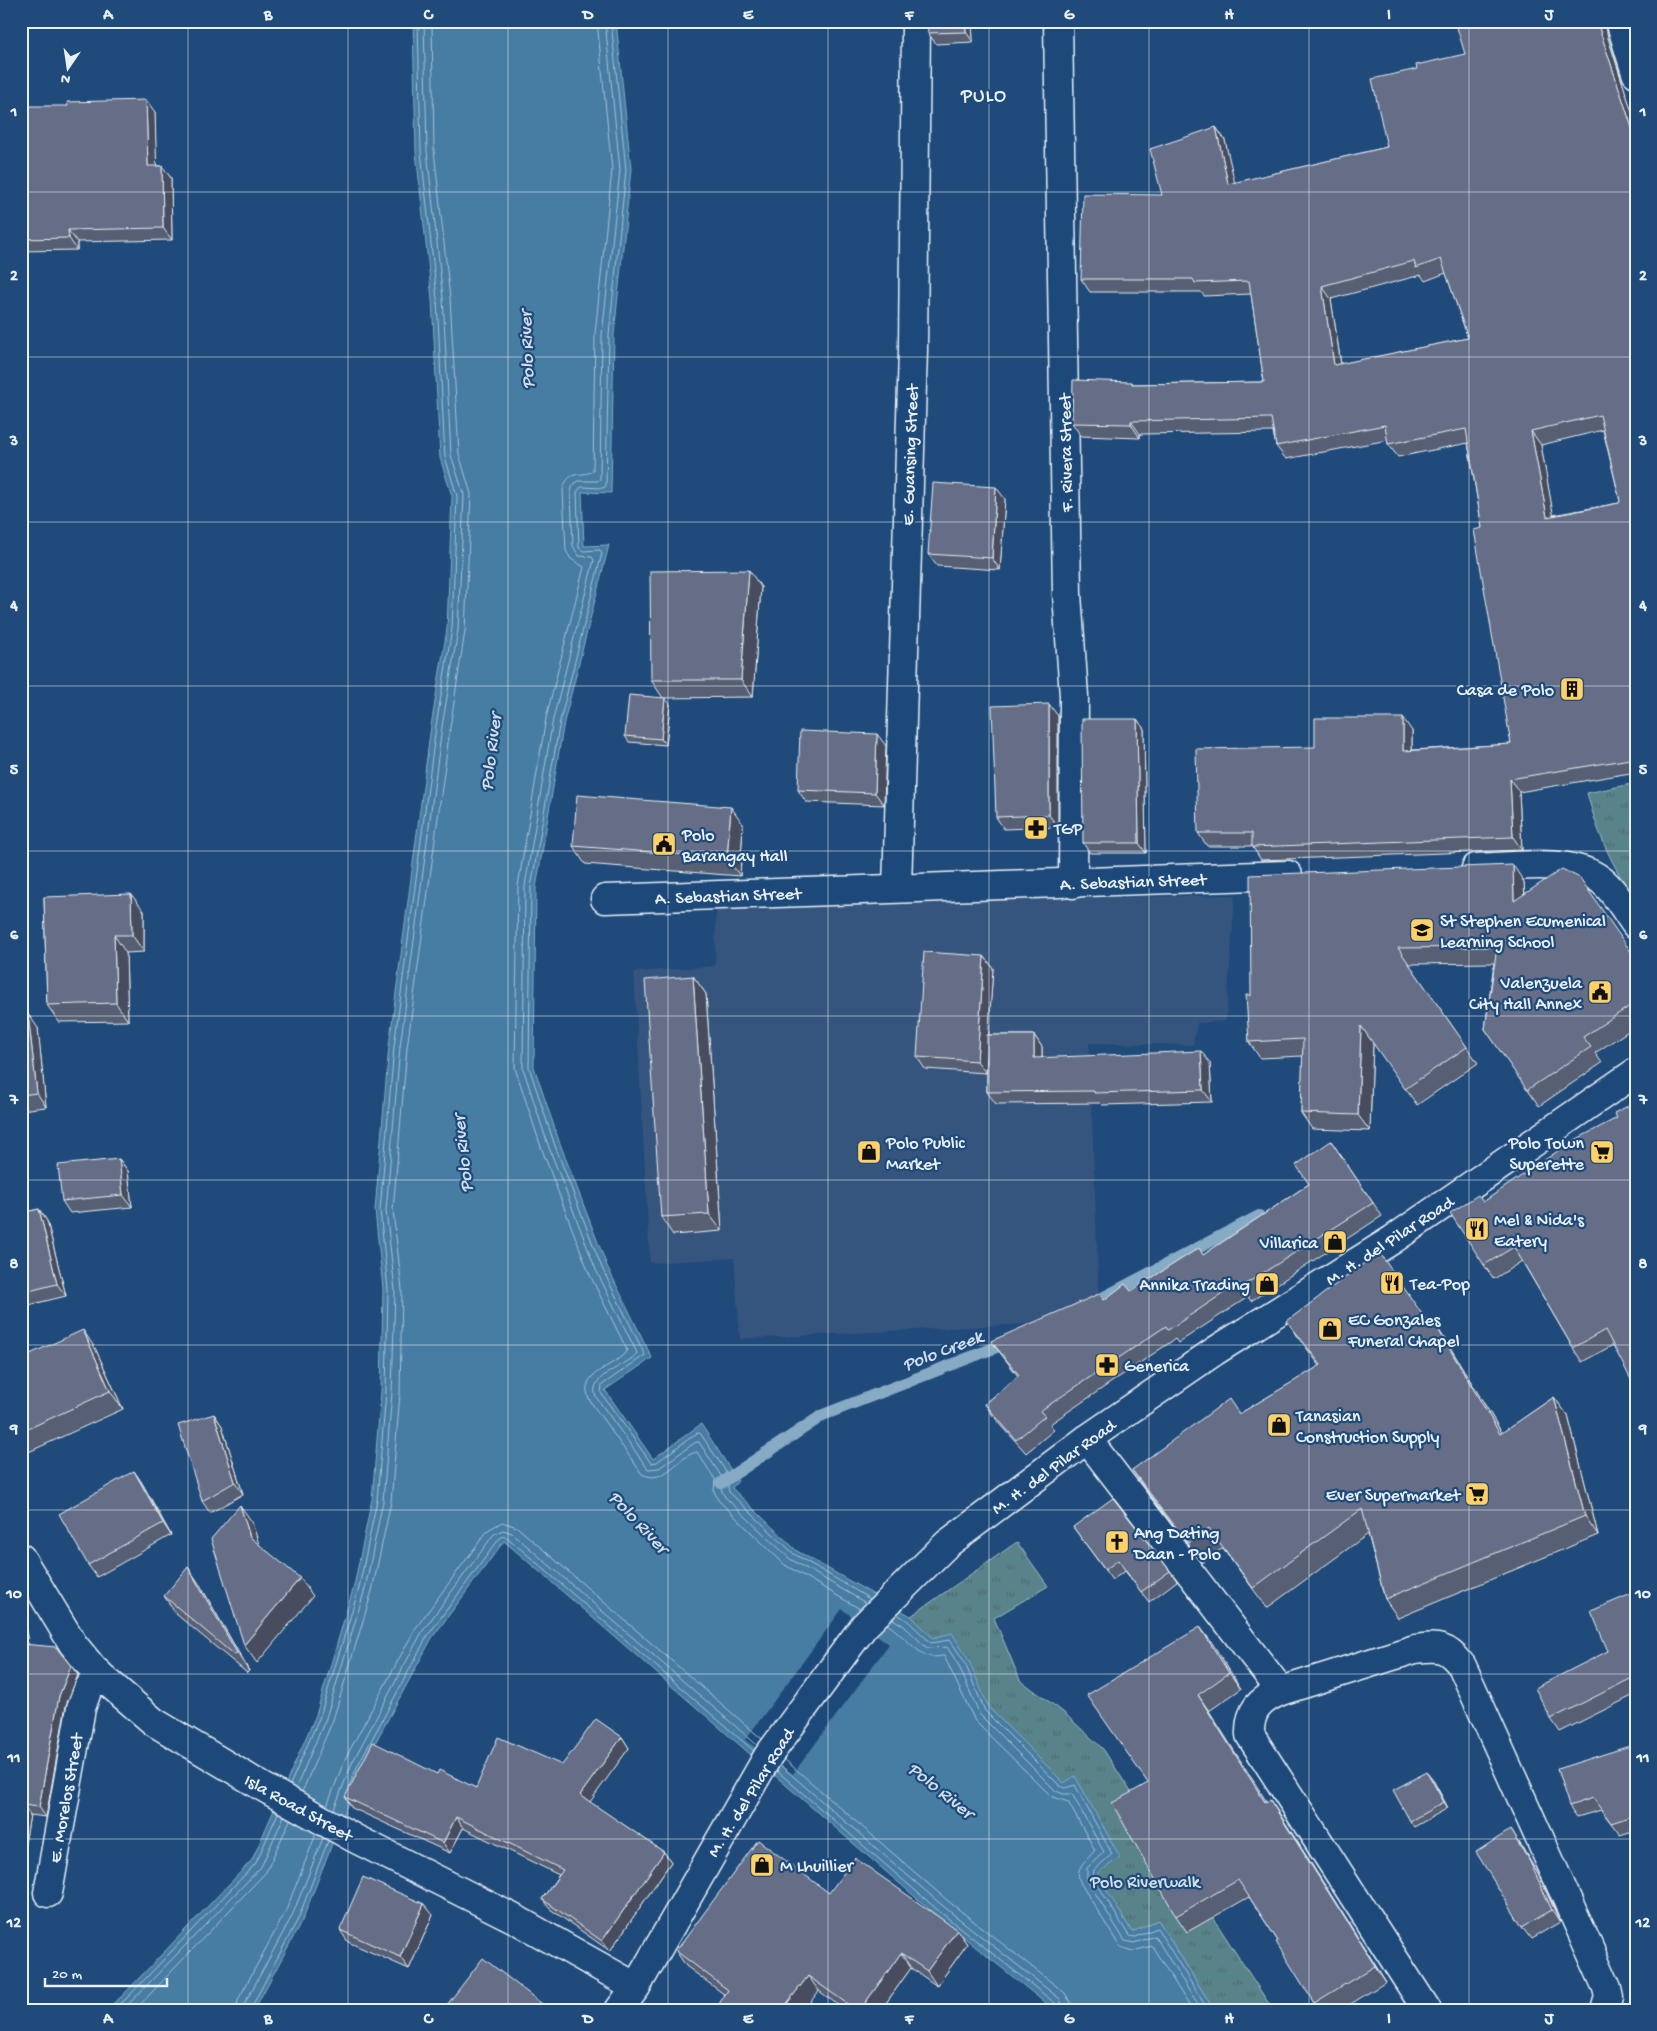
<svg xmlns="http://www.w3.org/2000/svg" width="1657" height="2031" viewBox="0 0 1657 2031" font-family="'Gochi Hand',sans-serif">
<style>
.built{fill:#34557e}
.park{fill:url(#park-tufts);stroke:#a0bac1}
.water{fill:#467ca3;stroke:#87abc5}
.pier{fill:#1f4a7a}
.lines{fill:none;stroke-linecap:round;stroke-linejoin:round}
.shore{stroke:#a7c2d6;stroke-width:1}
.stream{stroke:#87abc5;stroke-width:12}
.minor-casing{stroke:#e8f1f8;stroke-width:31}
.secondary-casing{stroke:#e8f1f8;stroke-width:31}
.minor{stroke:#1f4a7a;stroke-width:28}
.secondary{stroke:#1f4a7a;stroke-width:28}
.wall{fill:#575f73;stroke:#e8f1f8;fill-rule:evenodd}
.shaded-wall{fill:#474d5e;stroke:#e8f1f8}
.building{fill:#656e86;stroke:#e8f1f8;fill-rule:evenodd}
.grid{fill:none;stroke:#e8f1f8;stroke-width:1;stroke-opacity:0.55}
.labels{text-anchor:middle;stroke-width:4.5;stroke-linejoin:round;paint-order:stroke}
.street-label{font-size:18px;fill:#e8f1f8;stroke:#1f4a7a}
.poi-label{font-size:18px;fill:#e8f1f8;stroke:#1f4a7a;text-anchor:start}
.park-label{font-size:18px;fill:#d2e0e8;stroke:#1f4a7a}
.water-label{font-size:19px;font-style:italic;fill:#d0dfeb;stroke:#1f4a7a}
.quarter-label{font-size:20px;letter-spacing:1px;fill:#e8f1f8;stroke:#1f4a7a}
.neatline{fill:none;stroke:#e8f1f8;stroke-width:2}
.grid-label{font-size:16px;text-anchor:middle;font-weight:bold;fill:#e8f1f8}
</style>
<defs>
<pattern id="park-tufts" width="24" height="20" patternUnits="userSpaceOnUse" patternTransform="scale(1.25)"><rect width="24" height="20" fill="#58838a"/><path d="M3 7l-1-3M5 7V3M7 7l1-3M15 17l-1-3M17 17v-4M19 17l1-3" fill="none" stroke="#516b70"/></pattern>
</defs>
<rect width="100%" height="100%" fill="#1f4a7a"/>
<filter id="ink" filterUnits="userSpaceOnUse"><feTurbulence type="fractalNoise" baseFrequency=".02" numOctaves="2"/><feDisplacementMap in="SourceGraphic" scale="10" xChannelSelector="R" yChannelSelector="G"/><feConvolveMatrix kernelMatrix="1 2 1 2 8 2 1 2 1" color-interpolation-filters="sRGB"/></filter>
<g filter="url(#ink)">
<!-- built -->
<path class="built" d="M1235 895 1226 1021 1197 1023 1193 1045 1089 1043 1099 1295 1042 1323 740 1339 734 1258 650 1263 634 972 715 966 716 905Z"/>
<!-- park -->
<g class="park">
<path d="M1636 783V901C1611 865 1598 834 1587 793Z"/>
<path d="M1017 1542 1048 1586 994 1618 1020 1680 1063 1712 1103 1749 1273 2010H1214L1158 1920 1132 1933 989 1708 933 1638 911 1616Z"/>
</g>
<!-- water -->
<path class="water" d="M413 21H616L631 169 614 335 611 493 582 492 584 546 609 545 564 722 536 888 534 1067 559 1141 607 1266 652 1358 605 1390 653 1459 701 1424 738 1481 732 1488 797 1551 911 1616 933 1638 952 1633 968 1659 989 1708 1064 1783 1075 1776 1120 1857 1097 1874 1132 1932 1158 1920 1214 2010H1054L936 1915 504 1541 432 1638 362 1767 302 1921 254 2010H105L121 1997 252 1860 316 1715 354 1586 372 1499 381 1392 383 1289 375 1210 389 1046 431 726 447 629 452 496 440 458 432 299 416 152Z"/>
<!-- pier -->
<path class="pier" d="M842 1609 889 1644 793 1774 745 1740Z"/>
<g class="lines">
<!-- shore -->
<g class="shore">
<path d="M597 21 612 170 595 334 593 471C581 478 568 468 563 490L566 551 571 559 584 567 546 718 518 886 515 1068 541 1147 589 1273 627 1350C617 1368 575 1371 590 1401L642 1474C665 1486 677 1456 697 1452L715 1479 714 1491 718 1500 785 1565 860 1609"/>
<path d="M605 21 620 170 602 335 600 479 598 481H577L572 487 571 492 573 546 579 556 592 557 594 560 553 719 525 886 523 1068 548 1145 596 1270 637 1353C628 1367 587 1374 596 1397L648 1469 659 1468 696 1442H699L723 1479 721 1489 725 1497 790 1559 866 1603"/>
<path d="M611 21 626 170 609 335 606 485 604 488 581 487 577 492 579 548 583 551 600 550 602 553 560 721 531 887 529 1067 554 1143 602 1268 645 1355 602 1385 601 1393 651 1463 657 1462 697 1433H700L731 1479 728 1487 729 1492 794 1554 870 1599"/>
<path d="M897 1614 908 1621 931 1643 950 1640 964 1661 985 1711 1060 1786 1065 1788 1075 1785 1112 1854 1094 1870 1093 1877 1129 1936 1135 1937 1157 1928 1208 2010"/>
<path d="M893 1619 904 1626 927 1648 947 1647 958 1664 980 1715 1056 1791 1063 1794H1072L1104 1852 1087 1868V1880L1125 1941 1134 1943 1155 1936 1201 2010"/>
<path d="M887 1624C900 1632 917 1653 928 1656 934 1658 939 1656 944 1656L975 1721 1051 1796 1068 1802 1095 1850C1086 1862 1073 1867 1081 1884L1120 1947 1133 1951 1152 1946 1192 2010"/>
<path d="M784 1759 948 1901 1065 1993 1070 2002 1072 2010"/>
<path d="M780 1765 943 1906 1060 1999 1064 2010"/>
<path d="M777 1771 939 1911 1056 2004 1058 2010"/>
<path d="M350 1784 358 1765 428 1635 499 1539 503 1536 508 1538 754 1751"/>
<path d="M290 1785 320 1716 359 1588 377 1500 386 1392 388 1289 380 1210 394 1047 436 726 452 629 457 496 445 457 437 299 421 151 418 21"/>
<path d="M296 1788 326 1718 365 1589 383 1501 392 1393 395 1290 386 1210 400 1047 442 727 458 630 464 495 451 455 443 298 427 151 424 21"/>
<path d="M302 1792 333 1720 372 1591 391 1502 400 1393 402 1290 393 1210 407 1048 450 728 465 631 471 494 459 454 450 298 434 150 432 21"/>
<path d="M327 1806 345 1759 415 1629 488 1530 502 1522 517 1527 762 1739"/>
<path d="M334 1809 352 1763 422 1632 494 1534 503 1530 512 1533 757 1745"/>
<path d="M113 2010 125 2000 256 1863 278 1813"/>
<path d="M123 2010 261 1867 284 1816"/>
<path d="M135 2010 266 1872 290 1820"/>
<path d="M236 2010 238 2000 285 1913 316 1834"/>
<path d="M244 2010 245 2003 292 1916 323 1838"/>
<path d="M250 2010 298 1919 328 1841"/>
</g>
<!-- stream -->
<g class="stream">
<path d="M1089 1305 1259 1216"/>
<path d="M721 1483 823 1415 1012 1341"/>
</g>
<defs>
<g id="minor">
<path d="M1058 21 1067 594 1074 696 1073 884"/>
<path d="M1476 868C1511 867 1572 857 1601 880 1615 891 1625 910 1636 925"/>
<path d="M897 888 913 350 916 21"/>
<path d="M605 899 1288 875"/>
<path d="M1087 1439 1281 1691"/>
<path d="M21 1558 73 1644 95 1671 154 1722 263 1787 354 1838 517 1920 636 1987"/>
<path d="M48 1893 81 1708 87 1691 98 1673"/>
<path d="M1427 2010 1250 1735C1249 1710 1260 1700 1281 1691L1415 1649C1438 1646 1447 1646 1462 1666L1607 1988 1609 1997 1605 2010"/>
</g>
<g id="secondary">
<path d="M1620 21 1636 73"/>
<path d="M619 2010 636 1987 768 1756 864 1626 947 1544 1087 1439 1215 1351 1392 1240 1636 1072"/>
</g>
</defs>
<!-- minor casing -->
<use href="#minor" class="minor-casing"/>
<!-- secondary casing -->
<use href="#secondary" class="secondary-casing"/>
<!-- minor -->
<use href="#minor" class="minor"/>
<!-- secondary -->
<use href="#secondary" class="secondary"/>
</g>
<!-- wall -->
<g class="wall">
<path d="M972 21 973 42 936 44 928 33Z"/>
<path d="M1608 38 1636 125V772L1519 792 1522 850 1261 860 1252 846H1207L1198 833 1315 747 1412 731V750L1511 744 1482 528 1468 443 1398 457 1388 444V440L1286 459 1276 446 1273 432 1140 434V438L1081 436 1072 423 1132 382 1133 384 1264 382 1251 294 1204 296 1201 292H1090L1081 279 1162 195 1216 127 1225 140 1234 183 1387 147ZM1446 273 1468 338 1341 364 1331 299 1421 275 1425 281ZM1603 430 1620 501 1619 503 1553 515 1541 445Z"/>
<path d="M21 106 155 112 156 166H162L171 178 172 240 77 242V250L21 251Z"/>
<path d="M1005 499 1000 570 937 566 928 554Z"/>
<path d="M761 587 753 697 663 698 651 680Z"/>
<path d="M670 704 666 745 629 742 625 736Z"/>
<path d="M1058 716V827L1004 829 996 817Z"/>
<path d="M1137 719 1144 729 1146 853H1090L1083 843Z"/>
<path d="M886 746 884 805 806 802 798 790Z"/>
<path d="M743 824 740 876 585 864 573 846Z"/>
<path d="M1524 882 1525 895 1636 959V1026L1595 1053 1602 1063 1539 1106 1485 1029 1494 963 1409 964 1478 1063 1417 1105 1373 1042 1370 1131 1312 1129 1301 1113 1303 1056 1260 1058 1249 1042 1251 995Z"/>
<path d="M44 897 144 911V952L126 953 128 1021 59 1022 47 1005Z"/>
<path d="M984 956 993 968 988 1035H1034L1042 1047V1058L1210 1063 1212 1102 1102 1105 1100 1103 996 1104 987 1092V1056L986 1073 925 1069 917 1057Z"/>
<path d="M693 976 706 994 722 1231 673 1235 661 1217Z"/>
<path d="M21 1015 38 1028 46 1107 21 1110Z"/>
<path d="M1636 1102 1613 1345 1582 1362 1573 1348 1522 1261 1494 1279 1484 1265 1483 1202 1617 1118Z"/>
<path d="M1331 1141 1382 1216 1251 1301 1248 1297 1178 1343 1175 1339 1050 1424 1054 1430 1026 1453 994 1417 985 1404 1018 1376 991 1341 1131 1291 1203 1255 1309 1184Z"/>
<path d="M119 1159 128 1171 132 1207 70 1213 62 1201Z"/>
<path d="M39 1209 47 1221 66 1296 21 1307V1213Z"/>
<path d="M1287 1321 1431 1327 1448 1344 1502 1433 1554 1397 1568 1416 1598 1535 1398 1618 1385 1599 1368 1534 1267 1608 1223 1548 1202 1563 1146 1490 1132 1470 1239 1414 1320 1366 1301 1341Z"/>
<path d="M95 1348 123 1409 22 1455 21 1358Z"/>
<path d="M214 1414 222 1426 243 1494 210 1513 202 1501Z"/>
<path d="M134 1471 142 1483 171 1535 97 1577 88 1565Z"/>
<path d="M1073 1527 1170 1571 1177 1581 1149 1602 1125 1571 1112 1580Z"/>
<path d="M200 1585 249 1671 247 1673 176 1614 164 1596Z"/>
<path d="M1636 1592V1694L1560 1732 1551 1719 1608 1651Z"/>
<path d="M21 1605 23 1608 28 1644 78 1675 66 1705 46 1817 30 1815 21 1866Z"/>
<path d="M1200 1627 1212 1643 1241 1689 1209 1711 1266 1802 1270 1800 1281 1816 1386 1982 1341 2010H1318L1278 1941 1249 1897 1187 1932 1176 1916Z"/>
<path d="M622 1737 629 1748 589 1802 664 1852 671 1862 610 1951 550 1909 542 1899 559 1875 463 1828 450 1853 352 1808 345 1797 437 1774 476 1788 562 1765Z"/>
<path d="M1636 1744V1830L1620 1835 1601 1810 1577 1817 1569 1806Z"/>
<path d="M1432 1778 1448 1808 1414 1827 1410 1821Z"/>
<path d="M1519 1842 1538 1874 1560 1922 1531 1939 1522 1927Z"/>
<path d="M829 1893 957 1930 967 1944 937 1986 911 1968 881 2010H845L819 1991 725 1995 686 1966 676 1951Z"/>
<path d="M433 1915 409 1969 348 1942 340 1930Z"/>
</g>
<!-- shaded-wall -->
<g class="shaded-wall">
<path d="M965 21H972L973 42 966 32Z"/>
<path d="M1598 21H1605L1608 38 1636 125V140L1598 25Z"/>
<path d="M146 100 155 112 157 178 148 166Z"/>
<path d="M1216 127 1225 140 1238 197 1228 184Z"/>
<path d="M162 166 171 178 172 240 163 228Z"/>
<path d="M68 230 77 242V250L69 238Z"/>
<path d="M1322 286 1331 299 1343 378 1334 365Z"/>
<path d="M1131 421 1140 434V438L1131 424Z"/>
<path d="M1531 431 1541 445 1556 530 1547 517Z"/>
<path d="M996 487 1005 499 1000 570 992 558Z"/>
<path d="M749 570 761 587 753 697 741 680Z"/>
<path d="M665 698 670 704 666 745 661 739Z"/>
<path d="M1049 704 1058 716V827L1049 815Z"/>
<path d="M1403 718 1412 731V764L1403 751Z"/>
<path d="M1137 719 1144 729 1146 853 1139 843Z"/>
<path d="M877 734 886 746 884 805 875 793Z"/>
<path d="M1510 779 1519 792 1522 850 1513 837Z"/>
<path d="M731 807 743 824 740 876 727 858Z"/>
<path d="M1513 865 1524 882 1526 917 1514 901Z"/>
<path d="M131 894 144 911V952L132 935Z"/>
<path d="M114 935 126 953 128 1021 116 1003Z"/>
<path d="M984 956 993 968 986 1073 977 1061Z"/>
<path d="M693 976 706 994 722 1231 709 1214Z"/>
<path d="M28 1014 38 1028 46 1107 37 1093Z"/>
<path d="M1361 1026 1373 1042 1370 1131 1358 1115Z"/>
<path d="M1034 1035 1042 1047V1070L1034 1058Z"/>
<path d="M1201 1051 1210 1063 1212 1102 1203 1090Z"/>
<path d="M119 1159 128 1171 132 1207 123 1195Z"/>
<path d="M39 1209 47 1221 66 1296 57 1284Z"/>
<path d="M1435 1324 1448 1344 1514 1453 1500 1434Z"/>
<path d="M83 1330 95 1348 123 1409 110 1391Z"/>
<path d="M1554 1397 1568 1416 1598 1535 1585 1516Z"/>
<path d="M214 1414 222 1426 243 1494 235 1482Z"/>
<path d="M134 1471 142 1483 171 1535 163 1523Z"/>
<path d="M240 1505 252 1522 262 1554 250 1537Z"/>
<path d="M188 1567 200 1585 249 1671 237 1653Z"/>
<path d="M300 1578 313 1596 257 1663 244 1645Z"/>
<path d="M21 1605 23 1608 29 1653 22 1644 21 1635Z"/>
<path d="M1200 1627 1212 1643 1241 1689 1229 1673Z"/>
<path d="M71 1666 78 1675 66 1705 46 1817 39 1807 59 1696Z"/>
<path d="M1198 1695 1209 1711 1277 1818 1265 1802Z"/>
<path d="M622 1737 629 1748 587 1806 580 1795Z"/>
<path d="M1427 1772 1432 1778 1448 1808 1444 1802Z"/>
<path d="M1270 1800 1281 1816 1386 1982 1375 1966Z"/>
<path d="M23 1805 30 1815 21 1866V1818Z"/>
<path d="M456 1817 463 1828 450 1853 443 1843Z"/>
<path d="M1510 1830 1538 1874 1560 1922 1552 1910Z"/>
<path d="M664 1852 671 1862 610 1951 602 1941Z"/>
<path d="M424 1904 433 1915 409 1969 400 1957Z"/>
<path d="M957 1930 967 1944 937 1986 927 1971Z"/>
<path d="M901 1953 911 1968 881 2010H860Z"/>
<path d="M808 1976 819 1991 804 2010H782Z"/>
</g>
<!-- building -->
<g class="building">
<path d="M927 21H965L966 32 928 33Z"/>
<path d="M1455 21H1598V25L1636 140V758L1510 779 1513 837 1252 847V833H1198L1196 749 1315 747V718H1403V751L1511 744 1474 530 1482 528 1466 429 1388 444 1385 425 1276 446 1271 418 1131 421V424L1072 423 1073 380 1132 382V384L1264 382 1249 281 1195 283 1193 279H1081L1083 194 1162 195 1150 149 1216 127 1228 184 1387 147 1372 79 1417 69 1416 65 1465 54ZM1441 259 1468 338 1334 365 1322 286 1414 261 1416 268ZM1600 415 1620 501 1619 503 1547 517 1531 431Z"/>
<path d="M146 100 148 166H162L163 228 68 230 69 238 21 239V106H68L67 102Z"/>
<path d="M933 483 996 487 992 558 928 554Z"/>
<path d="M749 570 741 680H651L650 571Z"/>
<path d="M629 695 665 698 661 739 625 736Z"/>
<path d="M1049 704V815L996 817 992 706Z"/>
<path d="M1082 719H1137L1139 843H1083Z"/>
<path d="M800 731 877 734 875 793 798 790Z"/>
<path d="M577 795 731 807 727 858 573 846Z"/>
<path d="M1513 865 1514 901 1562 869 1580 878 1636 959V1002L1583 1037 1591 1047 1527 1090 1485 1029 1497 947 1398 948 1467 1047 1405 1089 1361 1026 1358 1115 1301 1113 1303 1039 1249 1042 1246 995H1251L1250 875Z"/>
<path d="M131 894 132 935H114L116 1003 47 1005 44 897Z"/>
<path d="M924 952 984 956 977 1061 917 1057Z"/>
<path d="M693 976 709 1214 661 1217 645 980Z"/>
<path d="M28 1014 37 1093 21 1095V1015Z"/>
<path d="M987 1035H1034V1058L1201 1051 1203 1090 1094 1093V1091L987 1092Z"/>
<path d="M1636 1102V1389L1605 1330 1573 1348 1514 1247 1484 1265 1450 1213 1478 1195 1483 1202 1571 1142 1617 1118 1614 1113Z"/>
<path d="M1331 1141 1373 1203 1241 1287 1239 1283 1168 1330 1166 1326 1040 1411 1045 1416 1016 1440 985 1404 1019 1375 991 1341 1099 1294 1104 1300 1125 1284 1131 1291 1199 1248 1203 1255 1309 1184 1296 1165Z"/>
<path d="M119 1159 123 1195 62 1201 58 1165Z"/>
<path d="M39 1209 57 1284 21 1293V1213Z"/>
<path d="M1379 1252 1431 1327 1435 1324 1500 1434 1554 1397 1585 1516 1385 1599 1362 1509 1253 1588 1209 1528 1188 1543 1132 1470 1229 1399 1239 1414 1321 1365 1287 1321Z"/>
<path d="M83 1330 110 1391 21 1432V1358Z"/>
<path d="M214 1414 235 1482 202 1501 178 1425Z"/>
<path d="M134 1471 163 1523 88 1565 59 1514Z"/>
<path d="M1113 1498 1170 1571 1141 1592 1118 1560 1105 1570 1073 1527Z"/>
<path d="M240 1505 250 1537 300 1578 244 1645 211 1539Z"/>
<path d="M188 1567 237 1653 234 1655 164 1596Z"/>
<path d="M1636 1592V1676L1551 1719 1535 1688 1608 1651 1591 1611Z"/>
<path d="M1200 1627 1229 1673 1198 1695 1265 1802 1270 1800 1375 1966 1314 2003 1276 1942 1278 1941 1238 1880 1176 1916 1112 1803 1148 1783 1087 1695Z"/>
<path d="M21 1635 22 1644 56 1647 71 1666 59 1696 39 1807 23 1805 21 1818Z"/>
<path d="M596 1719 622 1737 580 1795 664 1852 602 1941 542 1899 563 1870 456 1817 443 1843 345 1797 373 1742 437 1774 439 1770 476 1788 498 1737 562 1765Z"/>
<path d="M1636 1744V1815L1611 1823 1593 1798 1569 1806 1557 1769Z"/>
<path d="M1427 1772 1444 1802 1410 1821 1393 1790Z"/>
<path d="M1510 1830 1530 1862 1552 1910 1522 1927 1476 1852Z"/>
<path d="M758 1840 829 1893 855 1858 957 1930 927 1971 901 1953 860 2010H856L808 1976 782 2010H715L728 1990 676 1951Z"/>
<path d="M363 1877 424 1904 400 1957 340 1930Z"/>
<path d="M483 1958 550 2010H443Z"/>
</g>
</g>
<!-- grid -->
<path class="grid" d="M188 21V2010M348 21V2010M508 21V2010M668 21V2010M828 21V2010M989 21V2010M1149 21V2010M1309 21V2010M1469 21V2010M21 192H1636M21 357H1636M21 522H1636M21 686H1636M21 851H1636M21 1016H1636M21 1180H1636M21 1345H1636M21 1510H1636M21 1674H1636M21 1839H1636"/>
<!-- icons -->
<defs>
<symbol id="building-square" viewBox="-11 -11 22 22"><rect x="-9" y="-9" width="18" height="18" rx="4" fill="#ffd166" stroke="#1f4a7a"/><path d="M-4-6H4V6H1V3H-1V6H-4ZM-2.5-4.3h1.7v1.8h-1.7ZM.8-4.3h1.7v1.8H.8ZM-2.5-1h1.7V.8h-1.7ZM.8-1h1.7V.8H.8Z" fill="#111"/></symbol>
<symbol id="pharmacy-square" viewBox="-11 -11 22 22"><rect x="-9" y="-9" width="18" height="18" rx="4" fill="#ffd166" stroke="#1f4a7a"/><path d="M-2-6h4v4h4v4h-4v4h-4v-4h-4v-4h4Z" fill="#111"/></symbol>
<symbol id="civic-square" viewBox="-11 -11 22 22"><rect x="-9" y="-9" width="18" height="18" rx="4" fill="#ffd166" stroke="#1f4a7a"/><path d="M-.6-6.5H3V-4.5H.6V-3L4-1V1h2V6H-6V1h2V-1L-.6-3ZM-1.2 2.5V6h2.4V2.5Z" fill="#111"/></symbol>
<symbol id="school-square" viewBox="-11 -11 22 22"><rect x="-9" y="-9" width="18" height="18" rx="4" fill="#ffd166" stroke="#1f4a7a"/><path d="M0-5L7-2L0 1L-7-2ZM-4 1L0 2.5L4 1V4Q0 6-4 4Z" fill="#111"/></symbol>
<symbol id="shop-square" viewBox="-11 -11 22 22"><rect x="-9" y="-9" width="18" height="18" rx="4" fill="#ffd166" stroke="#1f4a7a"/><path d="M-5-2.5h2.3a2.7 3.5 0 0 1 5.4 0H5L5.5 6h-11ZM-1.5-2.5h3a1.5 2.3 0 0 0-3 0Z" fill="#111"/></symbol>
<symbol id="supermarket-square" viewBox="-11 -11 22 22"><rect x="-9" y="-9" width="18" height="18" rx="4" fill="#ffd166" stroke="#1f4a7a"/><path d="M-6-5.5h2.5l.6 2H6L4.5 2H-2.5L-4.4-4H-6ZM-1.5 3.2a1.3 1.3 0 1 0 .1 0ZM3 3.2a1.3 1.3 0 1 0 .1 0Z" fill="#111"/></symbol>
<symbol id="restaurant-square" viewBox="-11 -11 22 22"><rect x="-9" y="-9" width="18" height="18" rx="4" fill="#ffd166" stroke="#1f4a7a"/><path d="M-5-6h1v4h1v-4h1v4h1v-4h1v5L-1.5 .5V6h-2V.5L-5-1ZM5-6V6H3V1.5H1.5Q1.5-4 5-6Z" fill="#111"/></symbol>
<symbol id="church-square" viewBox="-11 -11 22 22"><rect x="-9" y="-9" width="18" height="18" rx="4" fill="#ffd166" stroke="#1f4a7a"/><path d="M-1.2-6h2.4v3.5h3.3v2.4h-3.3V6h-2.4V-.1h-3.3v-2.4h3.3Z" fill="#111"/></symbol>
</defs>
<g fill-rule="evenodd">
<use href="#building-square" x="1558" y="675" width="28" height="28"/>
<use href="#pharmacy-square" x="1022" y="814" width="28" height="28"/>
<use href="#civic-square" x="650" y="830" width="28" height="28"/>
<use href="#school-square" x="1408" y="916" width="28" height="28"/>
<use href="#civic-square" x="1586" y="978" width="28" height="28"/>
<use href="#shop-square" x="855" y="1138" width="28" height="28"/>
<use href="#supermarket-square" x="1588" y="1138" width="28" height="28"/>
<use href="#restaurant-square" x="1463" y="1215" width="28" height="28"/>
<use href="#shop-square" x="1321" y="1228" width="28" height="28"/>
<use href="#restaurant-square" x="1378" y="1269" width="28" height="28"/>
<use href="#shop-square" x="1253" y="1270" width="28" height="28"/>
<use href="#shop-square" x="1316" y="1315" width="28" height="28"/>
<use href="#pharmacy-square" x="1093" y="1351" width="28" height="28"/>
<use href="#shop-square" x="1265" y="1411" width="28" height="28"/>
<use href="#supermarket-square" x="1463" y="1480" width="28" height="28"/>
<use href="#church-square" x="1103" y="1528" width="28" height="28"/>
<use href="#shop-square" x="748" y="1851" width="28" height="28"/>
</g>
<g class="labels">
<!-- street labels -->
<g class="street-label">
<text transform="translate(1065 453) rotate(-91)" y="6">F. Rivera Street</text>
<text transform="translate(909 455) rotate(-88)" y="6">E. Guansing Street</text>
<text transform="translate(1133 881) rotate(-2)" y="6">A. Sebastian Street</text>
<text transform="translate(728 895) rotate(-2)" y="6">A. Sebastian Street</text>
<text transform="translate(1389 1240) rotate(-33)" y="6">M. H. del Pilar Road</text>
<text transform="translate(1053 1466) rotate(-36)" y="6">M. H. del Pilar Road</text>
<text transform="translate(750 1792) rotate(-58)" y="6">M. H. del Pilar Road</text>
<text transform="translate(65 1798) rotate(-80)" y="6">E. Morelos Street</text>
<text transform="translate(299 1807) rotate(29)" y="6">Isla Road Street</text>
</g>
<!-- poi labels -->
<g class="poi-label">
<text x="1554" y="695" text-anchor="end">Casa de Polo</text>
<text x="1054" y="834">TGP</text>
<text x="682" y="840">Polo<tspan x="682" dy="21">Barangay Hall</tspan></text>
<text x="1440" y="926">St Stephen Ecumenical<tspan x="1440" dy="21">Learning School</tspan></text>
<text x="1582" y="988" text-anchor="end">Valenzuela<tspan x="1582" dy="21">City Hall Annex</tspan></text>
<text x="886" y="1148">Polo Public<tspan x="886" dy="21">Market</tspan></text>
<text x="1584" y="1148" text-anchor="end">Polo Town<tspan x="1584" dy="21">Superette</tspan></text>
<text x="1494" y="1225">Mel &amp; Nida's<tspan x="1494" dy="21">Eatery</tspan></text>
<text x="1318" y="1248" text-anchor="end">Villarica</text>
<text x="1410" y="1289">Tea-Pop</text>
<text x="1250" y="1290" text-anchor="end">Annika Trading</text>
<text x="1348" y="1325">EC Gonzales<tspan x="1348" dy="21">Funeral Chapel</tspan></text>
<text x="1124" y="1371">Generica</text>
<text x="1296" y="1421">Tanasian<tspan x="1296" dy="21">Construction Supply</tspan></text>
<text x="1460" y="1500" text-anchor="end">Ever Supermarket</text>
<text x="1134" y="1538">Ang Dating<tspan x="1134" dy="21">Daan - Polo</tspan></text>
<text x="780" y="1871">M Lhuillier</text>
</g>
<!-- park labels -->
<g class="park-label">
<text x="1145" y="1887">Polo Riverwalk</text>
</g>
<!-- water labels -->
<g class="water-label">
<text transform="translate(525 350) rotate(-92)" y="7">Polo River</text>
<text transform="translate(489 752) rotate(-83)" y="7">Polo River</text>
<text transform="translate(461 1154) rotate(-96)" y="7">Polo River</text>
<text transform="translate(942 1349) rotate(-21)" y="7">Polo Creek</text>
<text transform="translate(640 1521) rotate(47)" y="7">Polo River</text>
<text transform="translate(942 1789) rotate(39)" y="7">Polo River</text>
</g>
<!-- quarter labels -->
<g class="quarter-label">
<text x="984" y="101">PULO</text>
</g>
</g>
<!-- margin -->
<rect width="1657" height="2031" fill="none" stroke="#1f4a7a" stroke-width="55"/>
<!-- north arrow -->
<g transform="translate(68 68) rotate(193)" stroke="#1f4a7a" stroke-width="4" paint-order="stroke">
<path d="M0-4L9 19L0 12L-9 19Z" fill="#e8f1f8"/>
<text y="-8" font-size="14" font-weight="bold" text-anchor="middle" fill="#e8f1f8">N</text>
</g>
<!-- scale -->
<path d="M45 1978v8h122v-8" fill="none" stroke="#e8f1f8" stroke-width="2.5"/>
<text x="52" y="1978" font-size="15" fill="#e8f1f8" stroke="#1f4a7a" stroke-width="4" paint-order="stroke">20 m</text>
<rect x="28" y="28" width="1602" height="1976" class="neatline"/>
<g class="grid-label">
<text x="108" y="19">A</text>
<text x="268" y="19">B</text>
<text x="428" y="19">C</text>
<text x="588" y="19">D</text>
<text x="748" y="19">E</text>
<text x="909" y="19">F</text>
<text x="1069" y="19">G</text>
<text x="1229" y="19">H</text>
<text x="1389" y="19">I</text>
<text x="1549" y="19">J</text>
<text x="14" y="116">1</text>
<text x="1643" y="116">1</text>
<text x="14" y="280">2</text>
<text x="1643" y="280">2</text>
<text x="14" y="445">3</text>
<text x="1643" y="445">3</text>
<text x="14" y="610">4</text>
<text x="1643" y="610">4</text>
<text x="14" y="774">5</text>
<text x="1643" y="774">5</text>
<text x="14" y="939">6</text>
<text x="1643" y="939">6</text>
<text x="14" y="1104">7</text>
<text x="1643" y="1104">7</text>
<text x="14" y="1268">8</text>
<text x="1643" y="1268">8</text>
<text x="14" y="1433">9</text>
<text x="1643" y="1433">9</text>
<text x="14" y="1598">10</text>
<text x="1643" y="1598">10</text>
<text x="14" y="1762">11</text>
<text x="1643" y="1762">11</text>
<text x="14" y="1927">12</text>
<text x="1643" y="1927">12</text>
<text x="108" y="2023">A</text>
<text x="268" y="2023">B</text>
<text x="428" y="2023">C</text>
<text x="588" y="2023">D</text>
<text x="748" y="2023">E</text>
<text x="909" y="2023">F</text>
<text x="1069" y="2023">G</text>
<text x="1229" y="2023">H</text>
<text x="1389" y="2023">I</text>
<text x="1549" y="2023">J</text>
</g>
</svg>
